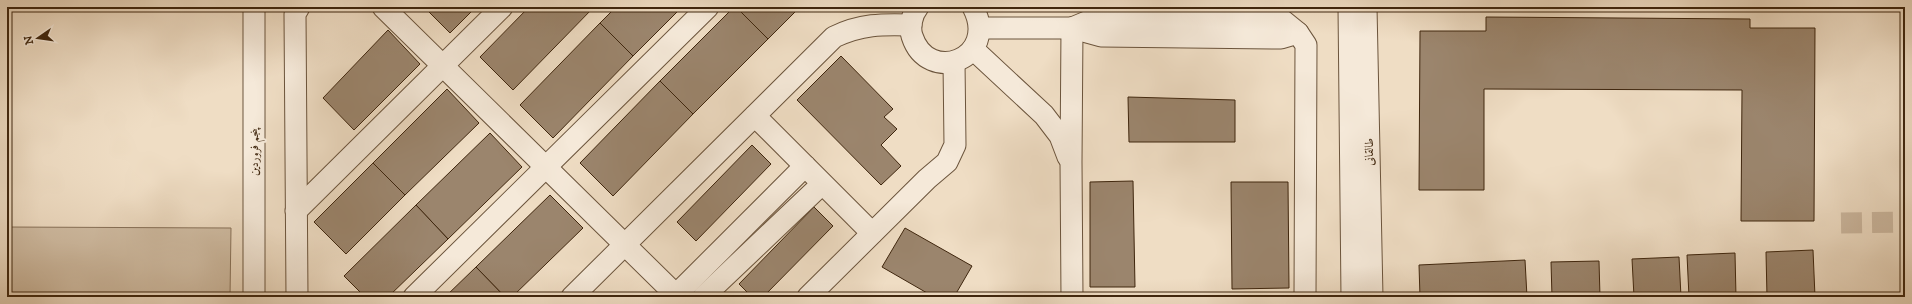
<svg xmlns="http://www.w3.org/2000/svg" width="1912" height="304" viewBox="0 0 1912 304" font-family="'IM FELL DW Pica',Amiri,serif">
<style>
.green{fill:#d1bea5;stroke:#88725a}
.building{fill:#9b856d;stroke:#3f260e}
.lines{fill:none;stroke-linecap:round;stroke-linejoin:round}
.minor-tunnel{stroke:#ccb8a0;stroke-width:21;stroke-dasharray:21 10;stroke-linecap:butt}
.minor-casing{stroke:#6b543c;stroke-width:23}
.minor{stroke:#f5e9d9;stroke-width:21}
.labels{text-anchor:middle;stroke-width:4;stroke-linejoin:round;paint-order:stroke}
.street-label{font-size:12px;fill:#3f260e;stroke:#f5e9d9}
</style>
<rect width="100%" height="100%" fill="#efddc4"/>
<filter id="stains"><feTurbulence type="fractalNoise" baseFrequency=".005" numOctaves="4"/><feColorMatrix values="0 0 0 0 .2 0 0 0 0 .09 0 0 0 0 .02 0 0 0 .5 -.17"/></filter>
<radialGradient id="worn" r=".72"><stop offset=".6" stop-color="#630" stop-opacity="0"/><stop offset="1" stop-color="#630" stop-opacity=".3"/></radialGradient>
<!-- green -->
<path class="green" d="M7 227 231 228 230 297H7Z"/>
<!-- building -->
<g class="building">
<path d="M424 7H476L450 33Z"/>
<path d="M529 7 593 8 513 90 480 57Z"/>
<path d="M616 7H682L633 56 600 23Z"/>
<path d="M734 7H736L768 39 693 114 660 81Z"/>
<path d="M736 7H800L768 39Z"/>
<path d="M1486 17 1750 19V28H1815L1814 221H1741L1742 90 1484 89V190H1419L1420 31H1486Z"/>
<path d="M600 23 633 56 553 138 520 105Z"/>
<path d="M388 30 420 64 354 130 323 98Z"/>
<path d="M841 56 893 109 884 117 897 129 881 145 901 166 881 185 797 100Z"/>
<path d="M660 81 693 114 613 196 580 163Z"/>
<path d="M447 89 479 123 405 195 373 163Z"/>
<path d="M1128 97 1235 100V142H1129Z"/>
<path d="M490 133 522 167 448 239 416 205Z"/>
<path d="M752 145 771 164 696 241 677 222Z"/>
<path d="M373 163 405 195 346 254 314 222Z"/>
<path d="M1133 181 1135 287H1090V182Z"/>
<path d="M1231 182H1288L1289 288 1232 289Z"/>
<path d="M550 195 583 228 512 297H505L476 267Z"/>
<path d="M416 205 448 239 388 297H365L344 276Z"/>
<path d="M814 207 833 226 763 297H752L739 284Z"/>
<path d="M905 228 972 266 954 297H934L882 267Z"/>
<path d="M1813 250 1815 297H1767L1766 252Z"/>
<path d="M1735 253 1736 297H1689L1687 255Z"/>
<path d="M1679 257 1681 297H1634L1632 259Z"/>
<path d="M1525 260 1527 297H1420L1419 265Z"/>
<path d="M1599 261 1600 297H1552L1551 262Z"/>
<path d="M476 267 505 297H445Z"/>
</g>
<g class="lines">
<!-- minor-tunnel -->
<path class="minor-tunnel" d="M1841 223 1905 222"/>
<defs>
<g id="minor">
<path d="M254 7V297"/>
<path d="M383 7 678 297"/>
<path d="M918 7C912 14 909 27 912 36 928 86 1000 59 973 7"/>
<path d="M1349 7 1352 297"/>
<path d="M1366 7 1372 297"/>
<path d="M980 28H1072L1101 36 1281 38 1298 33"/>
<path d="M1072 28 1096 18 1282 20 1298 33 1306 45 1305 297"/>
<path d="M1072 28 1071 162 1072 297"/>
<path d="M973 49 1044 115 1060 136 1068 157"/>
<path d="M755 116 872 233"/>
<path d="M296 211 502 7"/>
<path d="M676 295 805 166"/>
<path d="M297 297 295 14 299 7"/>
<path d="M414 297 708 7"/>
<path d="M572 297 834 37C861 24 882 24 911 25"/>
<path d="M703 297 822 184"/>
<path d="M808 297 927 179 947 162 955 145 954 62"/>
</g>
</defs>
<!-- minor casing -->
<use href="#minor" class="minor-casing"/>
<!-- minor -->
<use href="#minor" class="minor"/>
</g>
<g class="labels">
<!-- street labels -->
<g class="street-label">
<text transform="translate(254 152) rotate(-90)" y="4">پنجم فروردین</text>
<text transform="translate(1369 152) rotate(-91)" y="4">طالقانی</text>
</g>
</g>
<!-- margin -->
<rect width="1912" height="304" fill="none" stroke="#efddc4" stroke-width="24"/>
<rect x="8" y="8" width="1896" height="288" fill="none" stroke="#3f260e" stroke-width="2"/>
<rect x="12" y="12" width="1888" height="280" fill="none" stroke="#3f260e"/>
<!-- north arrow -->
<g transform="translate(38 38) rotate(257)" stroke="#f5e9d9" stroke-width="3" paint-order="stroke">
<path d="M0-3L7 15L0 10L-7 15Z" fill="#3f260e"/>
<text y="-6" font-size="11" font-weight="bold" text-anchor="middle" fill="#3f260e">N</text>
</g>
<rect width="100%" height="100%" filter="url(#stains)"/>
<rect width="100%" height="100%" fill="url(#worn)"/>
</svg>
